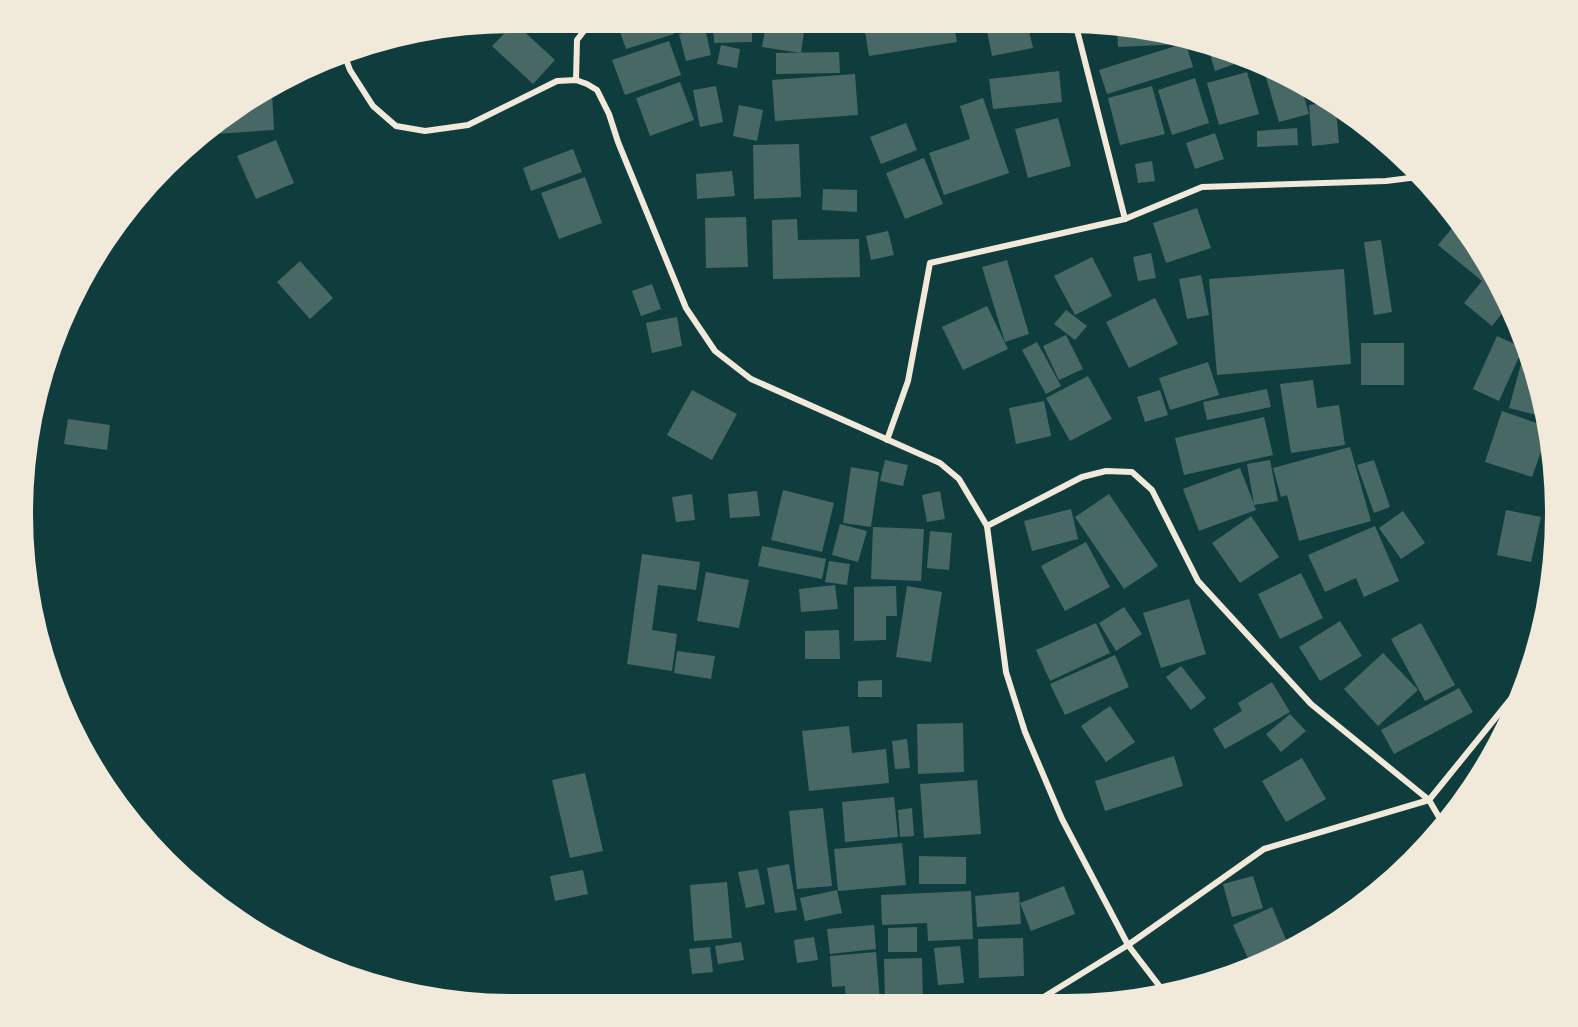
<svg xmlns="http://www.w3.org/2000/svg" width="1578" height="1027" viewBox="0 0 1578 1027" font-family="'Noto Serif',serif">
<style>
.building{fill:#486865}
.lines{fill:none;stroke-linecap:round;stroke-linejoin:round}
.minor{stroke:#f1e9da;stroke-width:6}
</style>
<rect width="100%" height="100%" fill="#0f3d3e"/>
<!-- building -->
<g class="building">
<path d="M515 23 555 60 533 84 492 46Z"/>
<path d="M617 23 670 24 674 34 626 49Z"/>
<path d="M678 24H699L700 27 679 31Z"/>
<path d="M713 24H752V42L714 43Z"/>
<path d="M766 24 805 25 801 53 762 47Z"/>
<path d="M864 25 954 26 957 42 869 56Z"/>
<path d="M986 26H1028L1033 48 992 56Z"/>
<path d="M1117 27H1129L1186 44 1193 67 1107 94 1099 70 1182 44 1118 47Z"/>
<path d="M705 28 711 55 686 61 679 34Z"/>
<path d="M669 41 681 75 625 95 612 60Z"/>
<path d="M721 45 740 49 737 68 717 64Z"/>
<path d="M1209 51 1243 61 1215 71Z"/>
<path d="M839 52 840 73 776 74V53Z"/>
<path d="M1269 69 1281 73 1301 86 1309 114 1279 122 1264 71Z"/>
<path d="M1059 71 1062 102 993 109 989 79Z"/>
<path d="M1247 72 1259 114 1219 125 1207 83Z"/>
<path d="M855 74 858 115 775 121 772 80Z"/>
<path d="M1195 78 1209 123 1172 135 1158 90Z"/>
<path d="M680 82 694 120 650 136 636 98Z"/>
<path d="M716 86 723 122 700 127 693 90Z"/>
<path d="M1152 86 1165 134 1120 145 1108 98Z"/>
<path d="M272 93 274 130 215 134V129L240 105 264 94Z"/>
<path d="M983 98 1009 173 944 195 929 153 970 139 960 106Z"/>
<path d="M1326 103 1336 110 1339 143 1312 146 1309 105Z"/>
<path d="M739 105 763 110 757 141 733 136Z"/>
<path d="M1058 118 1071 166 1028 178 1015 129Z"/>
<path d="M906 123 917 150 881 164 870 137Z"/>
<path d="M1297 128 1298 145 1257 147V131Z"/>
<path d="M1215 133 1224 159 1195 169 1186 143Z"/>
<path d="M276 140 294 183 256 199 237 156Z"/>
<path d="M799 144 801 197 754 199 753 145Z"/>
<path d="M573 149 582 172 531 191 523 168Z"/>
<path d="M924 158 943 204 905 219 886 173Z"/>
<path d="M1152 161 1155 181 1138 183 1135 164Z"/>
<path d="M732 171 735 196 697 199 696 174Z"/>
<path d="M585 177 602 223 559 239 541 193Z"/>
<path d="M823 189 857 190V212L822 210Z"/>
<path d="M1197 208 1211 248 1166 263 1153 223Z"/>
<path d="M746 217 748 267 706 268 705 218Z"/>
<path d="M797 219 798 240 859 239 860 277 773 279 772 220Z"/>
<path d="M1458 221 1505 297 1508 306 1492 326 1464 303 1482 281 1438 245Z"/>
<path d="M888 231 894 255 871 260 866 236Z"/>
<path d="M1381 240 1392 312 1374 315 1364 242Z"/>
<path d="M1151 253 1156 278 1138 281 1133 257Z"/>
<path d="M1092 257 1112 296 1075 315 1054 276Z"/>
<path d="M1007 260 1029 334 1005 342 982 267Z"/>
<path d="M300 261 333 298 310 319 277 282Z"/>
<path d="M1344 269 1351 364 1217 375 1209 279Z"/>
<path d="M1201 275 1209 315 1187 319 1179 279Z"/>
<path d="M652 284 661 309 641 316 632 291Z"/>
<path d="M1155 298 1178 344 1129 368 1106 322Z"/>
<path d="M987 306 1008 349 963 370 942 327Z"/>
<path d="M1066 310 1087 326 1075 340 1054 324Z"/>
<path d="M677 317 682 346 652 353 646 323Z"/>
<path d="M1066 335 1083 369 1059 380 1043 346Z"/>
<path d="M1497 336 1523 348 1499 401 1473 389Z"/>
<path d="M1037 342 1061 386 1046 394 1022 350Z"/>
<rect x="1361" y="343" width="43" height="42"/>
<path d="M1525 349 1539 387 1544 417 1509 408Z"/>
<path d="M1208 362 1219 395 1170 410 1159 378Z"/>
<path d="M1088 376 1112 419 1070 441 1046 398Z"/>
<path d="M1313 380 1317 408 1339 405 1345 445 1291 453 1280 384Z"/>
<path d="M1267 389 1271 407 1207 420 1203 402Z"/>
<path d="M692 390 737 414 712 460 667 435Z"/>
<path d="M1160 390 1168 415 1145 422 1137 397Z"/>
<path d="M1044 401 1051 436 1016 444 1009 408Z"/>
<path d="M1502 411 1545 426 1547 435 1532 477 1485 462Z"/>
<path d="M1264 417 1273 455 1184 475 1175 438Z"/>
<path d="M68 419 110 425 107 450 64 444Z"/>
<path d="M1350 447 1371 521 1299 541 1287 495 1281 497 1273 468Z"/>
<path d="M885 460 908 465 903 486 880 481Z"/>
<path d="M1270 460 1278 501 1254 505 1256 510 1199 531 1183 489 1240 468 1254 504 1247 464Z"/>
<path d="M1374 460 1390 507 1374 513 1357 465Z"/>
<path d="M851 467 879 472 871 527 843 523Z"/>
<path d="M783 490 834 503 822 552 771 540Z"/>
<path d="M757 491 760 516 730 518 728 494Z"/>
<path d="M940 491 945 519 927 522 922 495Z"/>
<path d="M692 494 695 520 676 522 672 497Z"/>
<path d="M1109 494 1158 566 1124 589 1075 517Z"/>
<path d="M1071 509 1078 539 1032 551 1024 521Z"/>
<path d="M1506 510 1541 517 1531 562 1497 555Z"/>
<path d="M1403 511 1425 543 1401 559 1379 528Z"/>
<path d="M1251 516 1279 557 1240 583 1212 543Z"/>
<path d="M840 524 867 531 858 562 832 555Z"/>
<path d="M1375 526 1399 581 1364 597 1356 578 1325 592 1308 555Z"/>
<path d="M873 527 924 529 921 581 871 579Z"/>
<path d="M930 531 952 533 949 570 927 568Z"/>
<path d="M1086 542 1110 587 1065 611 1041 566Z"/>
<path d="M762 546 826 559 822 579 758 566Z"/>
<path d="M642 554 700 562 696 590 658 585 652 630 677 634 672 671 627 664Z"/>
<path d="M829 561 850 564 847 585 825 582Z"/>
<path d="M706 572 749 580 739 628 697 621Z"/>
<path d="M1301 573 1323 618 1280 639 1258 594Z"/>
<path d="M835 585 838 609 801 612 799 589Z"/>
<path d="M896 586 897 616H886V640L854 641V587Z"/>
<path d="M907 586 942 592 931 662 896 657Z"/>
<path d="M1189 599 1206 654 1161 668 1143 613Z"/>
<path d="M1124 607 1142 634 1116 651 1099 623Z"/>
<path d="M1340 621 1362 656 1320 681 1299 647Z"/>
<path d="M1096 623 1110 653 1050 681 1036 650Z"/>
<path d="M1421 623 1455 685 1425 701 1391 639Z"/>
<path d="M839 630 840 659H805V631Z"/>
<path d="M677 651 715 656 711 679 674 673Z"/>
<path d="M1383 653 1418 690 1378 726 1344 689Z"/>
<path d="M1115 655 1129 687 1065 715 1050 684Z"/>
<path d="M1181 666 1206 698 1191 710 1166 677Z"/>
<path d="M882 680V697H858V681Z"/>
<path d="M1272 682 1290 712 1225 749 1213 729 1242 711 1238 703Z"/>
<path d="M1459 688 1473 712 1394 754 1381 730Z"/>
<path d="M1110 706 1135 742 1106 762 1081 726Z"/>
<path d="M1290 714 1306 731 1281 752 1266 734Z"/>
<path d="M963 723 964 772 918 774 917 724Z"/>
<path d="M849 726 852 753 886 749 889 783 809 791 802 731Z"/>
<path d="M907 739 910 768 895 769 892 741Z"/>
<path d="M1174 756 1183 786 1105 811 1095 781Z"/>
<path d="M1302 758 1326 799 1286 822 1262 781Z"/>
<path d="M585 773 603 851 570 858 552 780Z"/>
<path d="M977 780 981 834 924 838 920 784Z"/>
<path d="M894 797 898 837 845 842 842 802Z"/>
<path d="M823 808 832 886 797 889 789 811Z"/>
<path d="M912 808 914 836 900 837 898 810Z"/>
<path d="M902 843 906 885 838 891 834 849Z"/>
<path d="M919 856 966 857V884H919Z"/>
<path d="M789 864 797 910 775 913 767 868Z"/>
<path d="M758 869 765 904 746 908 738 872Z"/>
<path d="M583 870 588 894 555 901 550 876Z"/>
<path d="M1253 876 1263 908 1232 917 1223 884Z"/>
<path d="M727 882 732 938 694 941 690 885Z"/>
<path d="M1064 886 1075 914 1031 931 1020 903Z"/>
<path d="M837 890 842 913 805 921 800 898Z"/>
<path d="M971 891 973 939 928 941 927 923 882 925 881 895Z"/>
<path d="M1019 892 1021 924 977 927 975 896Z"/>
<path d="M1272 907 1290 949 1281 954 1251 965 1233 925Z"/>
<path d="M874 925 876 949 830 954 827 929Z"/>
<path d="M917 927V952H888V928Z"/>
<path d="M814 937 818 960 797 963 794 940Z"/>
<path d="M1023 938 1024 976 979 978 978 939Z"/>
<path d="M741 942 744 960 718 964 715 946Z"/>
<path d="M960 946 964 983 938 985 934 948Z"/>
<path d="M710 947 713 972 692 974 689 949Z"/>
<path d="M876 952 880 1002H846L845 986 832 987 830 956Z"/>
<path d="M922 958 923 1003 885 1002 884 959Z"/>
</g>
<g class="lines">
<!-- minor -->
<g class="minor">
<path d="M1076 26 1125 219"/>
<path d="M344 54 350 70 373 106 396 126 425 131 468 125 557 81 576 80 587 84 597 90 609 114 618 142 686 308 715 351 751 379 940 463 959 479 987 526 1006 672 1025 732 1062 819 1128 945 1164 992"/>
<path d="M576 80 577 40 590 23"/>
<path d="M887 440 908 381 930 263 1125 219 1202 187 1386 181 1418 177"/>
<path d="M987 526 1082 477 1106 471 1132 472 1152 490 1198 581 1311 704 1429 800 1264 849 1128 945 1034 1003"/>
<path d="M1528 675 1530 670"/>
<path d="M1443 824 1429 800 1523 684"/>
</g>
</g>
<!-- crop -->
<path d="M0 0H1578V1027H0ZM513 33H1065A480 480 0 0 1 1545 513V514A480 480 0 0 1 1065 994H513A480 480 0 0 1 33 514V513A480 480 0 0 1 513 33Z" fill="#f1e9da" fill-rule="evenodd"/>
</svg>
